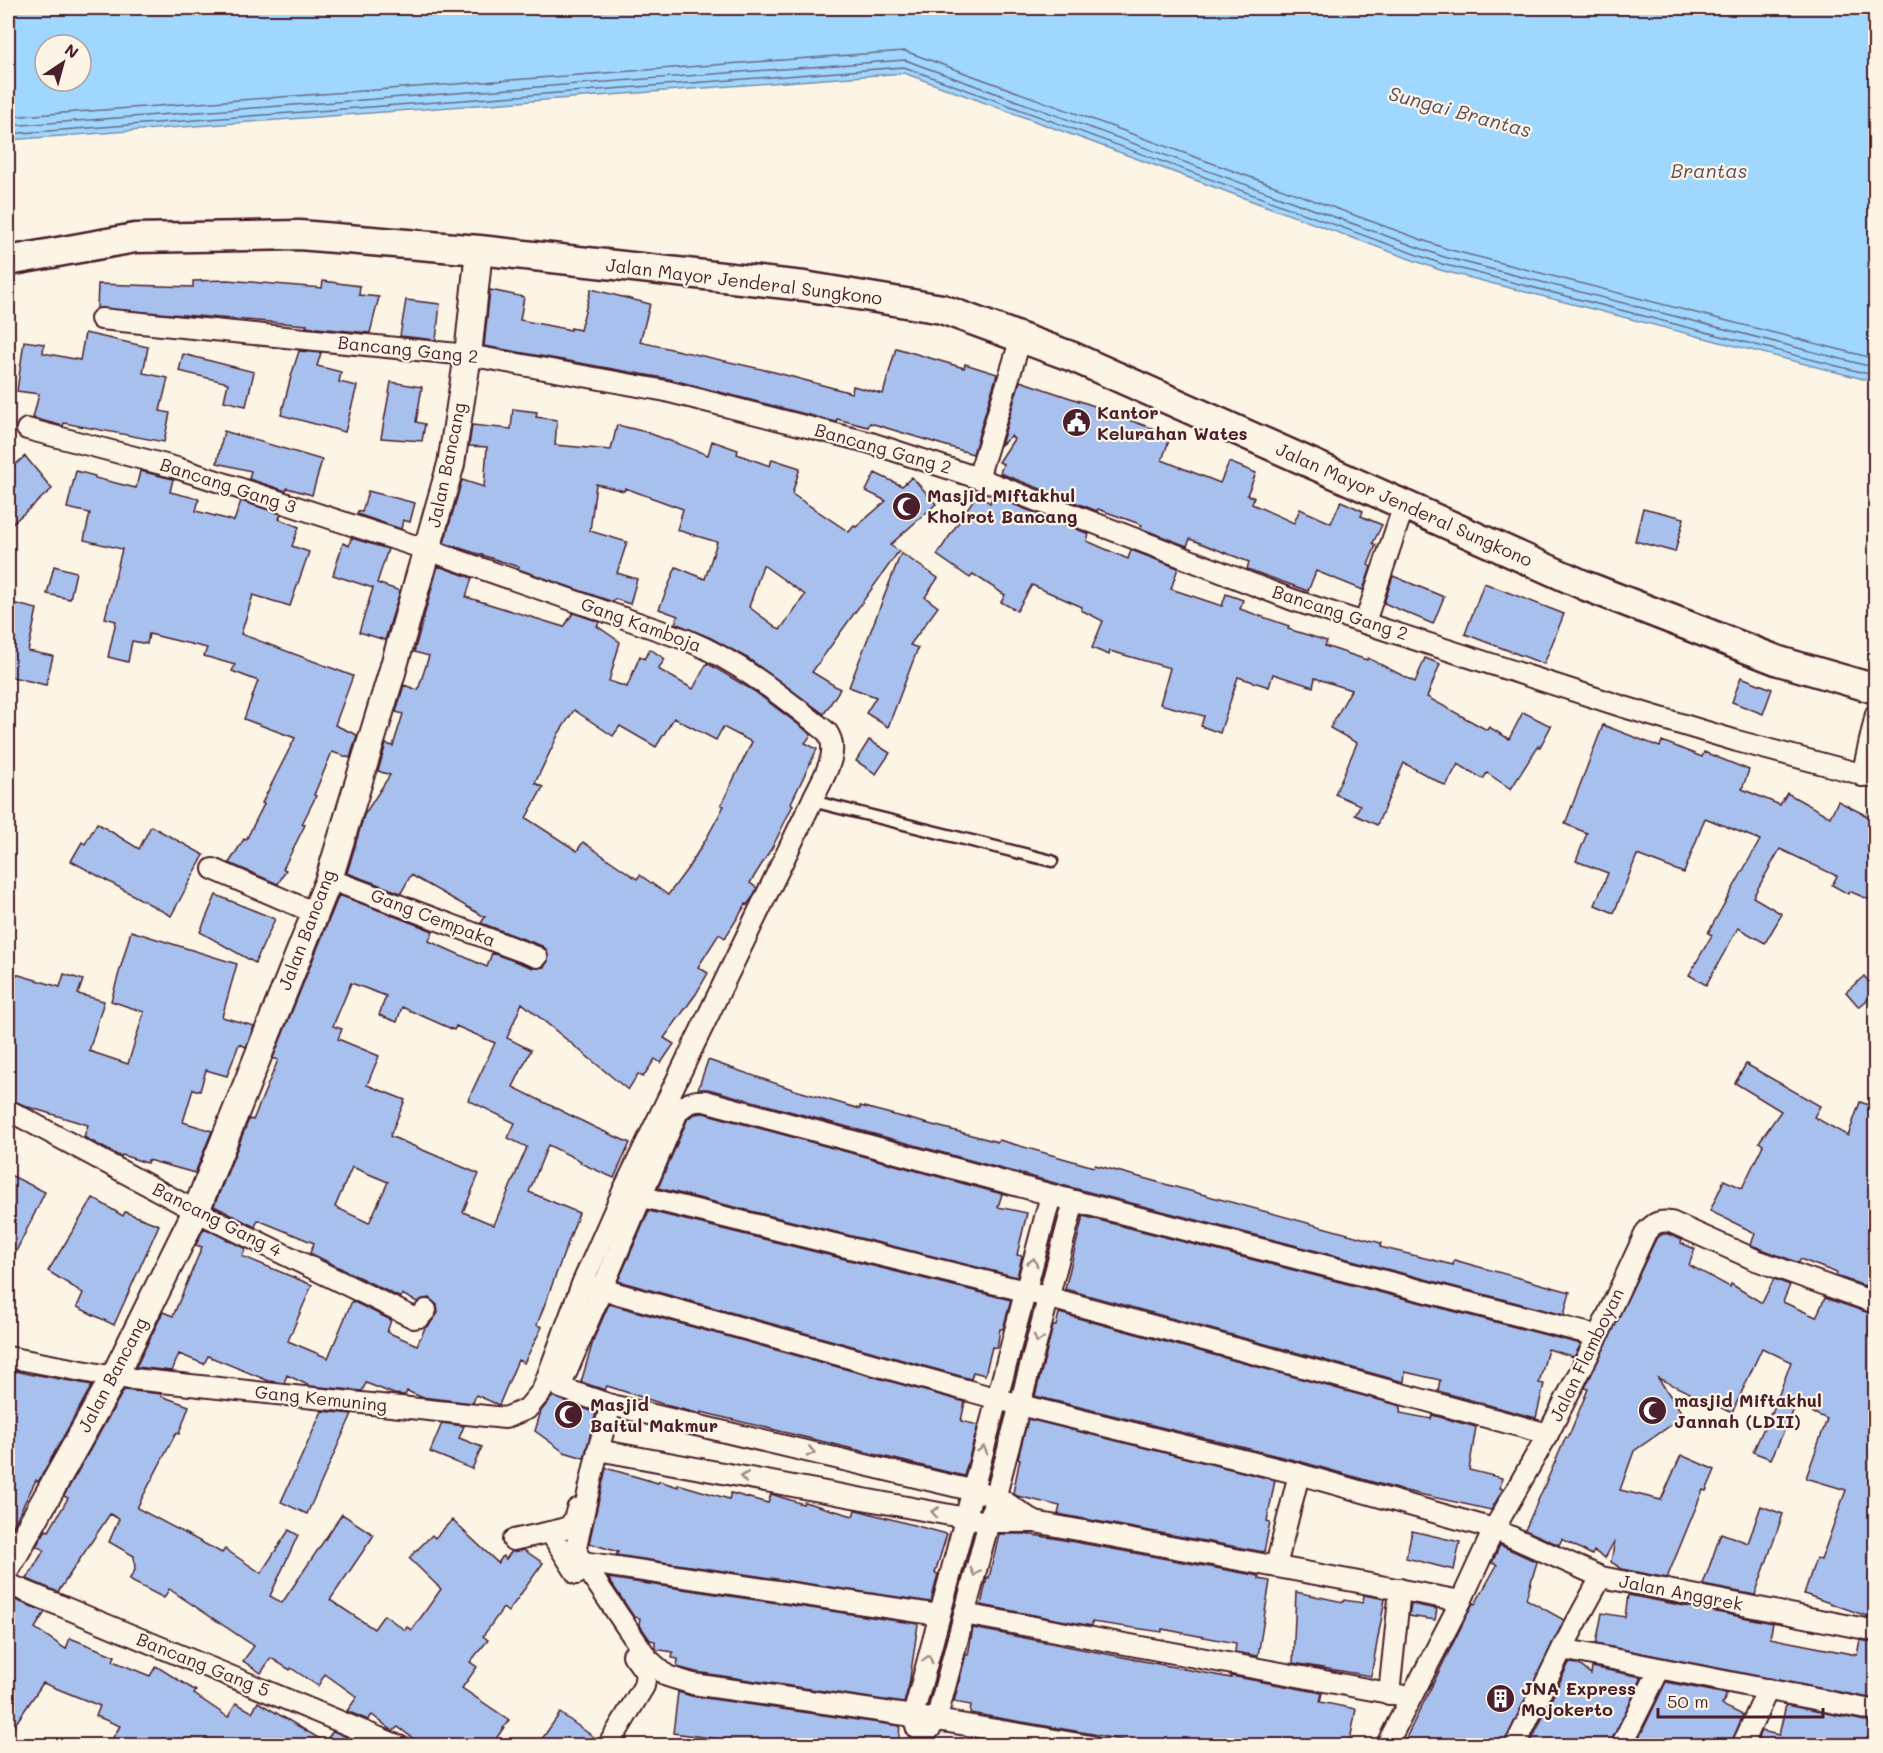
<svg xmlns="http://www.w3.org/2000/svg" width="1883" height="1753" viewBox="0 0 1883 1753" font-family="Mali,sans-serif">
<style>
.water{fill:#9fd7ff;stroke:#7d8daa;stroke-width:1.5;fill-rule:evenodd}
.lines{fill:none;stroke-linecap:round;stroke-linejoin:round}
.shore{stroke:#6c6980;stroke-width:1.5}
.building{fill:#a8c0ed;stroke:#4a1f2b;stroke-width:1.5;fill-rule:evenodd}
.service-casing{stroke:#4a1f2b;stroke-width:15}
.minor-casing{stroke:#4a1f2b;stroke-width:24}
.tertiary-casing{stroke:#4a1f2b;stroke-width:30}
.secondary-casing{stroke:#4a1f2b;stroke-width:33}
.service{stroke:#fcf5e5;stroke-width:10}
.minor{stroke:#fcf5e5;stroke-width:20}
.tertiary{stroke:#fcf5e5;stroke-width:26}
.secondary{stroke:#fcf5e5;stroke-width:28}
.oneway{stroke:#a38a88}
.labels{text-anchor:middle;stroke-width:4.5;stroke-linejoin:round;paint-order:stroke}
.street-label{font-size:18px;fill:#4a1f2b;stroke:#fcf5e5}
.poi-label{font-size:18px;font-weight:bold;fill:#4a1f2b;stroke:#fcf5e5;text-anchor:start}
.water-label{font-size:20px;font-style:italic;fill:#5f4d60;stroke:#fcf5e5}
</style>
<rect width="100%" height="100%" fill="#fcf5e5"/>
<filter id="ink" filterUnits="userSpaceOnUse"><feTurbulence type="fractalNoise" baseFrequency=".0167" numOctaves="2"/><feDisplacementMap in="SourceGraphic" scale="12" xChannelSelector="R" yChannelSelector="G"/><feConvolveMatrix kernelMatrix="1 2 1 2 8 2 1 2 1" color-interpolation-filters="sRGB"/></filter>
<g filter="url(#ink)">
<!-- water -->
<path class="water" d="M8 8H1875V382L1440 270 904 73 8 140ZM45 45H81V81H45Z"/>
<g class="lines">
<!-- shore -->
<g class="shore">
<path d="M8 117 905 51 1447 249 1876 359"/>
<path d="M8 126 905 60 1444 257 1876 368"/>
<path d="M8 134 904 67 1442 264 1876 376"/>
</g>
</g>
<!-- building -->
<g class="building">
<path d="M227 280 322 288 323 281 360 286 359 295 379 297 370 333 306 327 307 325 97 308 98 284 193 287V281Z"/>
<path d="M591 289 650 304 640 342 774 372 852 393 853 386 883 394 896 348 964 368 965 364 997 374 973 454 870 423 868 427 837 419 836 422 669 379 484 346 490 290 524 297 520 320 571 330V328L580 330Z"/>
<path d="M406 300 440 304 436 340 400 336Z"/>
<path d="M85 333 148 347 143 373 168 378 160 411 170 413 164 442 64 423 63 426 33 418 39 394 17 391 24 341 44 344 43 353 80 360Z"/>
<path d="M299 351 321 353 317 366 341 372 339 382 357 386 345 432 281 415 292 373Z"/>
<path d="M183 354 254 372 246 406 224 401 228 383 179 371Z"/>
<path d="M1020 381 1130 418 1129 420 1171 435 1162 460 1220 483 1229 462 1256 473 1247 495 1254 497 1252 504 1294 523 1300 509 1331 523 1341 501 1363 511 1361 516 1382 525 1373 543 1376 545 1368 565 1371 567 1363 590 1316 571 1308 591 1247 569 1249 562 1190 539 1187 546 1140 528 1142 525 1137 523 1098 509 1097 511 1000 473 1003 464 999 462 1014 439 1011 436 1001 445Z"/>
<path d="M391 382 422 387 416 422 425 424 422 441 381 438Z"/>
<path d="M513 409 537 412 536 417 557 420 555 445 611 450 617 425 646 432 708 455 712 441 738 450 737 454 770 466 772 459 800 468 792 494 849 532 854 526 856 527 886 501 866 491 875 473 902 486 912 477 936 504 890 545 899 551 812 672 840 689 824 714 749 659 711 638 675 623 678 616 659 609 676 567 705 579 717 542 677 530 683 509 625 488 624 491 596 484 590 531 627 542 617 573 637 579 630 604 615 599 613 602 518 569 519 567 444 543 462 480 484 487 487 447 469 446 472 425 511 429ZM763 565 805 595 780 630 749 607Z"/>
<path d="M224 431 322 460 312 495 287 488 286 491 249 479 251 471 217 463Z"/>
<path d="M25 456 52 489 8 527V471Z"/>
<path d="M76 471 95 476V478L136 488 140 471 173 479 170 492 199 499 196 511 234 521 241 501 281 514 279 519 299 527 292 546 309 552 290 606 253 595 241 634 353 676 335 725 357 735 350 758 332 752 314 795 316 796 302 824 305 825 283 869 286 870 278 884 229 863 244 839 246 840 264 804 262 803 295 738 244 719 258 681 232 671 235 665 204 656 207 648 149 634 147 644 132 641 128 662 108 657 116 621 105 618 122 549 84 540 90 513 67 508Z"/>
<path d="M368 491 415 503 410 522 403 520 401 529 357 514 358 511 362 512Z"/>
<path d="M977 494 990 503 992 496 1089 534 1087 541 1128 559 1131 550 1178 568 1171 589 1222 606 1226 594 1243 600 1240 609 1289 626 1288 629 1327 641 1325 646 1367 660 1368 658 1415 682 1425 658 1440 664 1427 697 1487 730 1489 727 1509 739 1523 712 1551 726 1540 747 1538 746 1511 789 1487 773 1483 779 1458 764 1446 786 1404 763 1377 825 1355 815 1360 805 1335 794 1357 743 1330 728 1351 690 1315 678 1313 687 1273 674 1269 687 1238 677 1220 733 1201 726 1204 716 1160 704 1170 668 1110 651 1109 655 1092 648 1103 621 1081 610 1082 607 1032 585 1017 611 1001 602 1005 595 973 574 970 578 937 555Z"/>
<path d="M1643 508 1684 518 1675 552 1635 541Z"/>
<path d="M351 538 388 549 377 583 400 591 385 640 359 632 373 588 333 575 343 543 349 546Z"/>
<path d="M901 553 938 578 925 597 938 607 910 645 918 648 888 727 866 713 876 697 849 687Z"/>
<path d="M54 566 76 572 70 599 47 594Z"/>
<path d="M438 566 472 578 466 597 564 627 573 613 600 622 597 626 620 642 609 681 627 687 640 656 644 659 650 649 665 659 658 669 693 689 707 663 754 691 803 728 811 735 805 743 817 749 791 803 793 805 773 846 750 883 757 888 752 898 747 905 746 904 725 938 719 934 698 967 708 973 696 994 664 1038 674 1044 661 1063 655 1059 643 1077 638 1074 628 1090 522 1003 507 1038 531 1050 513 1087 596 1128 630 1143 614 1178 580 1163 581 1161 548 1145 529 1192 579 1213 537 1325 542 1327 524 1363 518 1360 499 1405 476 1395 473 1403 421 1397 407 1391 405 1395 394 1394 366 1383 362 1391 310 1386 287 1375 284 1383 269 1381 208 1356 204 1364 179 1354 172 1371 136 1367 163 1312 173 1316 202 1247 196 1245 204 1228 246 1249 242 1256 312 1285 288 1341 328 1358 352 1301 391 1320 387 1332 417 1345 425 1328 429 1325 438 1313 437 1305 429 1298 423 1299 417 1302 402 1294 401 1298 310 1253 314 1243 258 1220 255 1227 214 1206 249 1119 253 1120 278 1060 273 1058 339 895 433 931 429 941 487 967 492 953 533 968 544 967 548 961 547 950 542 946 481 923 485 917 411 875 401 893 347 873 364 815 390 775 378 771 386 744 393 746 403 714 396 712 404 685 418 690 429 656 414 652ZM574 710 613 736 620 726 656 747 674 718 716 740 723 727 752 742 721 805 724 806 706 839 688 868 668 895 640 875 637 879 583 842 577 851 526 818 543 787 535 783 559 733ZM351 983 386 996 379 1015 397 1022 402 1007 454 1030 456 1026 495 1043 468 1100 515 1123 508 1138 527 1147 494 1225 463 1212 479 1174 390 1136 405 1100 367 1085 379 1056 338 1039 342 1029 333 1026ZM352 1167 388 1182 369 1223 335 1207Z"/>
<path d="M1393 576 1444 597 1433 624 1384 603Z"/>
<path d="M1484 583 1564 614 1544 664 1465 634Z"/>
<path d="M8 602 37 609 28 651 53 656 46 685 8 676Z"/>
<path d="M1741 677 1772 689 1763 714 1732 702Z"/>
<path d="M1603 725 1660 747 1662 741 1702 757 1704 752 1749 770 1742 789 1780 805 1787 793 1830 817 1838 801 1875 820V902L1849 891 1848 894 1832 885 1837 876 1780 849 1753 897 1782 914 1765 943 1738 928 1706 985 1689 975 1712 935 1708 933 1760 840 1705 818 1684 873 1637 855 1614 913 1595 905 1608 873 1576 861 1587 833 1565 824Z"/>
<path d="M869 740 890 753 876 774 856 761Z"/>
<path d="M97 823 139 849 151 826 204 855 171 916 71 861 82 842 85 844Z"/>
<path d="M216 895 275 919 255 963 200 932Z"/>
<path d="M131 931 237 964 222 1017 254 1026 246 1047 239 1044 227 1076 206 1070 200 1091 193 1089 183 1122 212 1131 195 1173 148 1160 147 1163 122 1155 121 1157 84 1137 88 1125 28 1107 8 1098V992L12 973 60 987 64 974 83 980 78 994 104 1001 89 1051 128 1064 144 1012 111 1001Z"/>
<path d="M1864 976 1875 989V993L1859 1007 1846 992Z"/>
<path d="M708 1060 795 1090 860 1109V1106L998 1142 999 1140 1094 1167 1095 1165 1381 1243 1380 1247 1453 1265 1454 1260 1570 1292 1564 1315 1077 1189 708 1089H698Z"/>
<path d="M1746 1064 1820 1106 1814 1117 1848 1136 1860 1102 1875 1107V1261L1865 1286 1836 1276 1837 1273 1800 1259 1799 1263 1751 1245 1755 1233 1710 1211 1724 1180 1742 1188 1763 1145 1759 1142 1781 1111 1735 1083Z"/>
<path d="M703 1113 1002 1194 998 1207 1027 1213 1017 1255 1022 1256 1017 1277 658 1188 688 1118 695 1114Z"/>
<path d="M8 1174 45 1192 8 1268Z"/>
<path d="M93 1198 123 1216 125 1212 159 1225 114 1325 77 1307 83 1293 48 1271Z"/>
<path d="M649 1211 1011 1300 1003 1329H1000L997 1348 992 1347 985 1375 973 1372 971 1379 618 1281Z"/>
<path d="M1083 1216 1581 1344 1574 1357 1548 1349 1539 1383 1544 1384 1536 1418 1438 1391 1440 1380 1405 1372 1404 1382 1065 1289Z"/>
<path d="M1663 1234H1668L1682 1240 1681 1243 1695 1249 1689 1265 1730 1287 1731 1284 1762 1303 1774 1279 1790 1285 1783 1302 1816 1317 1825 1298 1875 1315V1619L1804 1594 1816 1558 1821 1560 1846 1490 1806 1478 1827 1419 1796 1405 1771 1459 1753 1452 1771 1412 1772 1413 1791 1362 1762 1348 1732 1413 1658 1378 1684 1416 1634 1451 1620 1490 1661 1500 1681 1455 1715 1470 1706 1491 1703 1490 1667 1578 1622 1569 1611 1562 1615 1540 1605 1558 1594 1551 1592 1555 1562 1539 1559 1545 1525 1530 1566 1437 1568 1438 1588 1389 1585 1388 1656 1239Z"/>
<path d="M609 1304 965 1402 961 1421 978 1425 964 1476 701 1412V1414L669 1406 607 1386 605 1390 581 1382 594 1338Z"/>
<path d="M1059 1313 1401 1406 1400 1413 1431 1419 1432 1415 1476 1427 1469 1470 1502 1478 1500 1488 1503 1489 1491 1510 1401 1490 1302 1462 1035 1396 1053 1326H1056Z"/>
<path d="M16 1371 33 1375V1374L92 1385 38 1482 36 1480 8 1536V1388Z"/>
<path d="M124 1390 162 1394 161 1396 189 1406 179 1434 176 1433 137 1508 222 1553 225 1549 261 1573 289 1530 298 1535 270 1596 282 1603 342 1514 374 1535 330 1600 374 1629 384 1615 405 1630 407 1627 412 1630 441 1589 409 1558 432 1535 435 1538 452 1520 498 1563 503 1556 506 1559 511 1552 524 1550 543 1563 508 1612 503 1608 483 1636 488 1640 470 1662 477 1667 462 1688 509 1720 491 1746H423L398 1727 393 1731 372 1715 368 1720 347 1711 357 1697 325 1674 318 1686 291 1668 290 1670 271 1658 261 1673 243 1661 254 1646 169 1589 164 1598 129 1580 135 1570 134 1556 109 1542 119 1519 110 1514 58 1592 27 1579 44 1550 36 1546 46 1530 49 1531 68 1498 64 1496Z"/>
<path d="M553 1396 596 1413 584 1458 564 1452 535 1431 541 1411Z"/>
<path d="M322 1411 352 1414 307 1514 281 1502Z"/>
<path d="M1028 1419 1275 1480 1267 1521 1270 1522 1264 1552 1058 1514 1060 1506 1017 1496 1013 1493 1020 1459 1018 1458Z"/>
<path d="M442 1423 464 1426 459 1438 482 1447 472 1469 430 1452Z"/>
<path d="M606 1468 658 1483 659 1481 678 1487V1484L729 1499 731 1493 768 1503 771 1494 803 1504 804 1502 853 1516 855 1510H857L947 1534 935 1573 938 1574 931 1602 616 1555 618 1552 589 1543Z"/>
<path d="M1761 1506 1783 1514 1755 1595 1703 1585 1721 1533 1748 1543Z"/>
<path d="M1412 1531 1460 1542 1454 1570 1406 1558Z"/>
<path d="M999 1534H1025L1053 1538 1259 1576V1579L1270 1581 1258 1656 1235 1652 1236 1643 1162 1629V1632L1092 1622V1626L981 1605 987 1577 989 1578Z"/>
<path d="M1500 1545 1537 1562 1526 1599 1564 1620 1503 1746H1402L1473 1603 1475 1604 1497 1565 1492 1563Z"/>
<path d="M608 1578 918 1624 909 1685 904 1703 696 1672 677 1667 678 1659 672 1658 673 1652 655 1649V1641L650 1640 639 1624 640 1618 634 1617Z"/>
<path d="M1296 1592 1343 1602 1344 1600 1363 1603 1364 1595 1385 1599 1371 1676 1293 1663Z"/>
<path d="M1628 1595 1773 1623 1770 1638 1795 1643 1857 1655 1860 1640 1875 1643V1699L1596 1644 1602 1613 1625 1617Z"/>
<path d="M13 1599 45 1612 35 1628 66 1649 70 1638 115 1656 113 1661 150 1676 156 1666 196 1691 194 1694 228 1717 236 1703 252 1712 258 1702 325 1742 333 1731 354 1740 350 1746H216L205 1739 201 1746H108L120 1726 96 1716 100 1706 43 1683 8 1735V1607Z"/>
<path d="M1411 1604 1437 1609 1435 1620 1409 1616Z"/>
<path d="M973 1628 1231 1678V1676L1322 1693 1320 1702 1356 1709 1349 1746H1145L1093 1734 970 1713 971 1705 954 1702 966 1654 968 1655Z"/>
<path d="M1569 1663 1578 1664 1591 1674 1592 1667 1642 1677 1609 1746H1529Z"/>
<path d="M1666 1682 1727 1694 1722 1705 1743 1715 1730 1746H1635Z"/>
<path d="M678 1692 691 1696 900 1726 898 1746H772L673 1733Z"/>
<path d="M1786 1705 1875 1723V1746H1755L1762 1731 1779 1735Z"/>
<path d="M560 1713 598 1740 596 1746H537Z"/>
<path d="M965 1737 1016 1746H963Z"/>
</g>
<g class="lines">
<defs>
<path id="service" d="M812 801 1052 861"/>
<g id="minor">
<path d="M101 319 468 355 666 391 871 443 978 478 1293 600 1624 707 1737 741 1876 778"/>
<path d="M978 478 1021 338"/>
<path d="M1365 622 1404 505"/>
<path d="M1862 776 1876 714"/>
<path d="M213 869 315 913"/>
<path d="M329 879 537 957"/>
<path d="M8 1110 196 1211 414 1318 420 1317 426 1310"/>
<path d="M631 1194 1025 1291 1548 1434"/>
<path d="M590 1286 1020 1405 1299 1474 1494 1529 1601 1577 1876 1631"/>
<path d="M8 1357 114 1377 505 1418 527 1409 542 1391 582 1284 623 1191 812 801C821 780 842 753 827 732 783 697 740 662 687 640L428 550 177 468 27 429"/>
<path d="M611 1405 598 1450 576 1547 578 1555 648 1659 667 1676 693 1684 913 1716 1091 1746"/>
<path d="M598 1450 988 1522H1035L1461 1601"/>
<path d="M577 1509C572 1529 569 1527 550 1532L577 1574"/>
<path d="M1035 1522 996 1496 611 1405 561 1388V1385L678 1111C687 1103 693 1100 705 1101L1074 1201 1598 1336"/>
<path d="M513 1540 550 1532"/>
<path d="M583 1562 939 1615"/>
<path d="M1276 1566 1299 1474"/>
<path d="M8 1584 399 1746"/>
<path d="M964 1614 1410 1697"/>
<path d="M1562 1649 1876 1711"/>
<path d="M1389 1694 1400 1589"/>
<path d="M917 1729 913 1716 1051 1195"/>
<path d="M608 1746 644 1686 646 1673 633 1655"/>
<path d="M919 1746 921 1740 936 1721 1074 1201"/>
<path d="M1386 1746 1461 1601 1494 1529 1548 1434 1598 1336 1646 1232C1654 1223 1659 1220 1671 1222L1756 1260 1876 1303"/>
<path d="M1515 1746 1562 1649 1601 1577"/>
<path d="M1621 1746 1659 1670"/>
<path d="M1742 1746 1768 1689"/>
</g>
<path id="tertiary" d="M8 1566 114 1377 196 1211 329 879 391 676 451 464 468 355 479 250"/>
<path id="secondary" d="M8 261 135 238 299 235 479 250 804 286 942 309 1073 357 1586 586 1779 661 1876 689"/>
</defs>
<!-- service casing -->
<use href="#service" class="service-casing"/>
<!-- minor casing -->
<use href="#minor" class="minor-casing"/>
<!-- tertiary casing -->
<use href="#tertiary" class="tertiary-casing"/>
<!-- secondary casing -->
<use href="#secondary" class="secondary-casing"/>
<!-- service -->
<use href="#service" class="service"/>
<!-- minor -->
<use href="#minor" class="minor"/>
<!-- tertiary -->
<use href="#tertiary" class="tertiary"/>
<!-- secondary -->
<use href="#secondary" class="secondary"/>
</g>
<!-- one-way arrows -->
<defs><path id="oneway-chevron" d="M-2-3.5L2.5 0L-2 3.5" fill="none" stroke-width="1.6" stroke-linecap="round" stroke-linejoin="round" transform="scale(1.5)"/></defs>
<g class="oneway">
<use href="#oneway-chevron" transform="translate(1033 1262) rotate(-75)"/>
<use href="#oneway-chevron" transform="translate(1038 1339) rotate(105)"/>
<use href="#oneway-chevron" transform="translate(983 1450) rotate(-75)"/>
<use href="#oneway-chevron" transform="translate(811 1452) rotate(13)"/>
<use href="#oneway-chevron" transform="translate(744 1477) rotate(-170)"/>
<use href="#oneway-chevron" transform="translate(935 1512) rotate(-170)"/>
<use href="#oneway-chevron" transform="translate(975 1572) rotate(104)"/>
<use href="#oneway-chevron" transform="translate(928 1659) rotate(-76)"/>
</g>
</g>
<!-- icons -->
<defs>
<symbol id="civic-disc" viewBox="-11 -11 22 22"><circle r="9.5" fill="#4a1f2b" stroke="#fcf5e5"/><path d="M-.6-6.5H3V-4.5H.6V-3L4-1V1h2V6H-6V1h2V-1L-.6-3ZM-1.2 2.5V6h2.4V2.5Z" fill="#fff"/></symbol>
<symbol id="mosque-disc" viewBox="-11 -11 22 22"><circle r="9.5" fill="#4a1f2b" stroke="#fcf5e5"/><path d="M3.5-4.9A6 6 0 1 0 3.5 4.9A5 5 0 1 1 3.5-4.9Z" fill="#fff"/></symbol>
<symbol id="building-disc" viewBox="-11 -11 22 22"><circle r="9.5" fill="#4a1f2b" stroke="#fcf5e5"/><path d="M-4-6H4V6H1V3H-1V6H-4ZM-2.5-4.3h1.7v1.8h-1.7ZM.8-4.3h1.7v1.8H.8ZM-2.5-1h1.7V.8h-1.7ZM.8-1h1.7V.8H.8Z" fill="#fff"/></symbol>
</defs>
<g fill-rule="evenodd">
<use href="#civic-disc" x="1060" y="406" width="33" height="33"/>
<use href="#mosque-disc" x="890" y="490" width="33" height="33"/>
<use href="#mosque-disc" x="1636" y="1394" width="33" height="33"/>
<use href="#mosque-disc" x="552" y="1398" width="33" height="33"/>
<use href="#building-disc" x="1484" y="1682" width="33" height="33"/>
</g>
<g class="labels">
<!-- street labels -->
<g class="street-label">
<text transform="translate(744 282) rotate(7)" y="6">Jalan Mayor Jenderal Sungkono</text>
<text transform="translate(408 350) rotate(6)" y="6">Bancang Gang 2</text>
<text transform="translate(883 449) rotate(16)" y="6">Bancang Gang 2</text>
<text transform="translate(447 465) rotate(-78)" y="6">Jalan Bancang</text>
<text transform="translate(228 486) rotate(18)" y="6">Bancang Gang 3</text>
<text transform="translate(1404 505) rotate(24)" y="6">Jalan Mayor Jenderal Sungkono</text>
<text transform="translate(1340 613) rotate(18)" y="6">Bancang Gang 2</text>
<text transform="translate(641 625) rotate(20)" y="6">Gang Kamboja</text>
<text transform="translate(433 918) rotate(21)" y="6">Gang Cempaka</text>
<text transform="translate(307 930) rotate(-69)" y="6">Jalan Bancang</text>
<text transform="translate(217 1220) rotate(27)" y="6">Bancang Gang 4</text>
<text transform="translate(1587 1355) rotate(-64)" y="6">Jalan Flamboyan</text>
<text transform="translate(113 1375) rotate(-62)" y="6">Jalan Bancang</text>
<text transform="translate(321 1399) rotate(6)" y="6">Gang Kemuning</text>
<text transform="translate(1681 1593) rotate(11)" y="6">Jalan Anggrek</text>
<text transform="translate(203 1665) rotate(22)" y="6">Bancang Gang 5</text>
</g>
<!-- poi labels -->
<g class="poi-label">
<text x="1097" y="419">Kantor<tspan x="1097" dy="21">Kelurahan Wates</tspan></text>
<text x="927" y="502">Masjid Miftakhul<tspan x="927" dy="21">Khoirot Bancang</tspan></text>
<text x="1674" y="1407">masjid Miftakhul<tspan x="1674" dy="21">Jannah (LDII)</tspan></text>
<text x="590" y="1411">Masjid<tspan x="590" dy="21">Baitul Makmur</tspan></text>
<text x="1521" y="1695">JNA Express<tspan x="1521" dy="21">Mojokerto</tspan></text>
</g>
<!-- water labels -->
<g class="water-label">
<text transform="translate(1460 112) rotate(15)" y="7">Sungai Brantas</text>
<text x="1709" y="178">Brantas</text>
</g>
</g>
<!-- margin -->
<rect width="1883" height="1753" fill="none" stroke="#fcf5e5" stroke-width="30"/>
<rect x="15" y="15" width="1853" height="1723" fill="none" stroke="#4a1f2b" stroke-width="2" filter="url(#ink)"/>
<!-- north arrow -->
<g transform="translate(63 63) rotate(36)"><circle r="28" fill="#fcf5e5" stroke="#b59f9b" stroke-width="1.5"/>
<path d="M0-4.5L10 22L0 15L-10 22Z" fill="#4a1f2b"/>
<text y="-9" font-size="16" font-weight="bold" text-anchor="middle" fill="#4a1f2b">N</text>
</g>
<!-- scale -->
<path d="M1658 1708v9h165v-9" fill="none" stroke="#4a1f2b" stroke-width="3"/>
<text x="1667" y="1708" font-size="18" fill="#4a1f2b" stroke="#fcf5e5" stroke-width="4.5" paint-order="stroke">50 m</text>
</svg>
